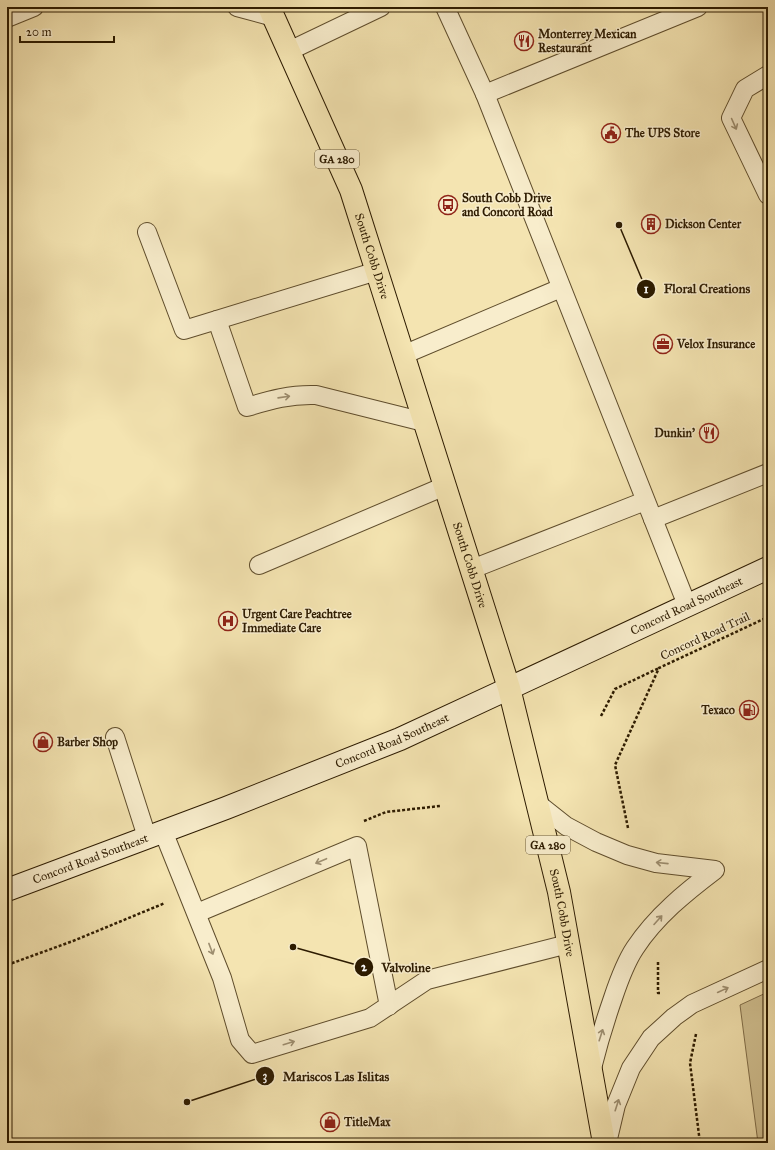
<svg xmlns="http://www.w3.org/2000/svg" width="775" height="1150" viewBox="0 0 775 1150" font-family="'IM FELL Great Primer',serif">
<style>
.green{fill:#d2c293;stroke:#806e4a}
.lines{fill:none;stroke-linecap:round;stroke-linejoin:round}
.lane-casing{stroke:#5f4d2c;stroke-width:20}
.secondary-casing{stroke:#2d1b00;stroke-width:24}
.primary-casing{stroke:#2d1b00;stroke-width:24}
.path{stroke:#2d1b00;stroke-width:2.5;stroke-dasharray:3 2;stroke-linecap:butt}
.lane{stroke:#f8edcc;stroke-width:18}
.secondary{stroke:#f8edcc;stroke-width:22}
.primary{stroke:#f4e4b1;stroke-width:22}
.oneway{stroke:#9d8e70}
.labels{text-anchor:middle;stroke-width:3;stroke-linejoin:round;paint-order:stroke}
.shield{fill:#f8edcc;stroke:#6a5a3d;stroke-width:1}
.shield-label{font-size:11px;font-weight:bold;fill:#2d1b00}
.poi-label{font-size:12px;font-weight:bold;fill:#2d1b00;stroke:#f8edcc;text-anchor:start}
.street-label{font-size:12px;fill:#2d1b00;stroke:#f8edcc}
.leader{fill:none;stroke:#2d1b00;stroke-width:1.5}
.callout-dot{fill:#2d1b00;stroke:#f8edcc;stroke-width:1.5}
.mark-label{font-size:12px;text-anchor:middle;font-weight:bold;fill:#fff}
.callout-label{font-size:13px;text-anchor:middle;font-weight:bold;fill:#2d1b00;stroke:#f8edcc;stroke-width:3;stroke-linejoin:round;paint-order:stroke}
</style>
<rect width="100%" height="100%" fill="#f4e4b1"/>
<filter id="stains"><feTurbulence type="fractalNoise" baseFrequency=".005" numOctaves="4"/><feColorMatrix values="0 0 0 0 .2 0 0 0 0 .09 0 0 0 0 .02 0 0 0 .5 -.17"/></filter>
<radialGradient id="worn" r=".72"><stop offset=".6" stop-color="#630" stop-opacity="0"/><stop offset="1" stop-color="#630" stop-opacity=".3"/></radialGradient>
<!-- green -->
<path class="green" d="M768 992V1143H758L740 1005Z"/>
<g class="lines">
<defs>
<g id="lane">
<path d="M237 7 274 17"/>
<path d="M445 7 485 94 698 7"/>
<path d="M7 18 34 7"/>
<path d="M289 51 381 7"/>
<path d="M768 75 745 89 731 118 768 195"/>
<path d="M485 94 687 605"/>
<path d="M147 232 184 330 377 271"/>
<path d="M217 320 247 407C270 400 291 394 316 395L424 422"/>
<path d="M403 355 561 288"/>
<path d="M653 519 768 473"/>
<path d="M259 565 445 486"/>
<path d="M472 569 645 501"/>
<path d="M115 737 147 837"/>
<path d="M537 803 566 826 596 842 627 855 656 863 715 870C686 892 656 916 635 948 625 963 619 980 613 998 605 1021 598 1044 592 1068"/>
<path d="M163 831 222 978 240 1040 252 1054 370 1018 427 980 568 944"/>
<path d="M197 913 357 846 389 1006"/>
<path d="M607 1143 616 1105 631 1068 651 1038 674 1017 692 1004 768 969"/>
</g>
<g id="secondary">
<path id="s1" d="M7 890 226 808 400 739 768 568"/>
</g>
<g id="primary">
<path id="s2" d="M269 7 351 190 509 688 559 892 604 1143"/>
</g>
</defs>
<!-- lane casing -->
<use href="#lane" class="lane-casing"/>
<!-- secondary casing -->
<use href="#secondary" class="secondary-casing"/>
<!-- primary casing -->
<use href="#primary" class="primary-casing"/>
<!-- path -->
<g class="path">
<path d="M601 716 615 689 659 668"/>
<path d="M364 821 386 812 440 806"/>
<path d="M628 828 615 765 659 668 768 617"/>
<path d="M658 962V993H662"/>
<path d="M7 965 73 941 165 903"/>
<path d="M696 1034 690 1063 700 1143"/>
</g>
<!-- lane -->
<use href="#lane" class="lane"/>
<!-- secondary -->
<use href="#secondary" class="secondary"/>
<!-- primary -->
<use href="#primary" class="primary"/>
</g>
<!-- one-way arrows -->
<defs><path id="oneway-shaft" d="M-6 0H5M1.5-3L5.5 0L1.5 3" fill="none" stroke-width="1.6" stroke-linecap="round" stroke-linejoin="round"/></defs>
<g class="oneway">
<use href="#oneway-shaft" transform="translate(734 124) rotate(66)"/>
<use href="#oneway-shaft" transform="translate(284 397) rotate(-8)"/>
<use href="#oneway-shaft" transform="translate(321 861) rotate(157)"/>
<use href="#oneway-shaft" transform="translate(662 863) rotate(-174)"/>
<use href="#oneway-shaft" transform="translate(658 920) rotate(-48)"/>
<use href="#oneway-shaft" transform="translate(211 949) rotate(69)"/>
<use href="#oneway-shaft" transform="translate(723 990) rotate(-25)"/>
<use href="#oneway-shaft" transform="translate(601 1035) rotate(-72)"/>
<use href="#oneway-shaft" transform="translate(289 1043) rotate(-17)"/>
<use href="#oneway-shaft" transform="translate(617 1105) rotate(-72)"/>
</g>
<!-- icons -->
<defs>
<symbol id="restaurant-ring" viewBox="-11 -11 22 22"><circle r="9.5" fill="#f8edcc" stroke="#8f2418" stroke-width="1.5"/><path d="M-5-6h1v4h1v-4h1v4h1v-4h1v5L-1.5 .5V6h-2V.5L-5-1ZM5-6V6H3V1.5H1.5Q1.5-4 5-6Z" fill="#8f2418"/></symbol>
<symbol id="civic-ring" viewBox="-11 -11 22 22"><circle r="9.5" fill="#f8edcc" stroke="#8f2418" stroke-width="1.5"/><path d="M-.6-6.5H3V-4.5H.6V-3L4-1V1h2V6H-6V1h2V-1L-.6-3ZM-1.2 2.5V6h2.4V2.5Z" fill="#8f2418"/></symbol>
<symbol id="bus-ring" viewBox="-11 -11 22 22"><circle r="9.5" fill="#f8edcc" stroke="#8f2418" stroke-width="1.5"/><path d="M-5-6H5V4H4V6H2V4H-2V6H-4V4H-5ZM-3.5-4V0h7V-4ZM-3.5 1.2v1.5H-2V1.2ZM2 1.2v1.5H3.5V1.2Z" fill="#8f2418"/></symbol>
<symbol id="building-ring" viewBox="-11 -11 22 22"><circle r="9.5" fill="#f8edcc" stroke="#8f2418" stroke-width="1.5"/><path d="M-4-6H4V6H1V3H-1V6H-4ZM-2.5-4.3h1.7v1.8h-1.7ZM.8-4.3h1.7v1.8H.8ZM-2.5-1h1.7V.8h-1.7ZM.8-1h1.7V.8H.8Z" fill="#8f2418"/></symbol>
<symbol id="office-ring" viewBox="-11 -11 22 22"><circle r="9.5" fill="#f8edcc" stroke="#8f2418" stroke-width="1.5"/><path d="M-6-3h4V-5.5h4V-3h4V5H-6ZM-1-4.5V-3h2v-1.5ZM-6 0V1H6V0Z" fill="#8f2418"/></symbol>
<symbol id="hospital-ring" viewBox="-11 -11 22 22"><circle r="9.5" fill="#f8edcc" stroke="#8f2418" stroke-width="1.5"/><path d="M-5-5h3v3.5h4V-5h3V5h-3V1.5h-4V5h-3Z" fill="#8f2418"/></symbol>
<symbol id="fuel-ring" viewBox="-11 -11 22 22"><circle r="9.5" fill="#f8edcc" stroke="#8f2418" stroke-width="1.5"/><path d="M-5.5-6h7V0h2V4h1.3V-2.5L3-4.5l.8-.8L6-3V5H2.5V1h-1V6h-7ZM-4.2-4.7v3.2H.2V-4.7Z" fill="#8f2418"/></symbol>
<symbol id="shop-ring" viewBox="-11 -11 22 22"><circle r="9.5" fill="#f8edcc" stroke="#8f2418" stroke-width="1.5"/><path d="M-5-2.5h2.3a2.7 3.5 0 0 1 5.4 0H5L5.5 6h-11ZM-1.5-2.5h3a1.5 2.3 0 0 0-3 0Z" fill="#8f2418"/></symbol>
</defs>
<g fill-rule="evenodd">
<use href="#restaurant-ring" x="513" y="30" width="22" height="22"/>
<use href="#civic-ring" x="600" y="122" width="22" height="22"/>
<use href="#bus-ring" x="437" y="194" width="22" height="22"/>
<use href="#building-ring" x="640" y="213" width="22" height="22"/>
<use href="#office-ring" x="652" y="333" width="22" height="22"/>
<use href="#restaurant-ring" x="698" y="422" width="22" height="22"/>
<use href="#hospital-ring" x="217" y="610" width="22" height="22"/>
<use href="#fuel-ring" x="738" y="699" width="22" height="22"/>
<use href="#shop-ring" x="32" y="731" width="22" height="22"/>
<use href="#shop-ring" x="319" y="1111" width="22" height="22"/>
</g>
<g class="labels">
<!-- shield labels -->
<g class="shield">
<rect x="315" y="150" width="44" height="18" rx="3"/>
<rect x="526" y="836" width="44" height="18" rx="3"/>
</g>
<g class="shield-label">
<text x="337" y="163">GA 280</text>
<text x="548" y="849">GA 280</text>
</g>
<!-- poi labels -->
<g class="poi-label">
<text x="538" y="38">Monterrey Mexican<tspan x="538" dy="14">Restaurant</tspan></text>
<text x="625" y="137">The UPS Store</text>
<text x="462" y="202">South Cobb Drive<tspan x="462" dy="14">and Concord Road</tspan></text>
<text x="665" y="228">Dickson Center</text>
<text x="677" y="348">Velox Insurance</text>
<text x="695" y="437" text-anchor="end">Dunkin'</text>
<text x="242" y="618">Urgent Care Peachtree<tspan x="242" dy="14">Immediate Care</tspan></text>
<text x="735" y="714" text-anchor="end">Texaco</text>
<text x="57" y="746">Barber Shop</text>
<text x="344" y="1126">TitleMax</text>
</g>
<!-- street labels -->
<g class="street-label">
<text dy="4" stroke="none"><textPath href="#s2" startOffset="270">South Cobb Drive</textPath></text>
<text dy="4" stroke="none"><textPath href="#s2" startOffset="594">South Cobb Drive</textPath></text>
<text dy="4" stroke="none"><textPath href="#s1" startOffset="737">Concord Road Southeast</textPath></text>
<text transform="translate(705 636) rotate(-25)" y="4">Concord Road Trail</text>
<text dy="4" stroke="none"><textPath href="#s1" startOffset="413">Concord Road Southeast</textPath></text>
<text dy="4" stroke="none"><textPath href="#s1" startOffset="89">Concord Road Southeast</textPath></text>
<text dy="4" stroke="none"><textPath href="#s2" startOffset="954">South Cobb Drive</textPath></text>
</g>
</g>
<!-- callouts -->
<path class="leader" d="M619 225L646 289M293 947L364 967M187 1102L265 1076"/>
<g class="callout-dot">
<circle cx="619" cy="225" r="4"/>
<circle cx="293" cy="947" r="4"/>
<circle cx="187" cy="1102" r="4"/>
<circle cx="646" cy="289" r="10"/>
<circle cx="364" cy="967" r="10"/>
<circle cx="265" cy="1076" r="10"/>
</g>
<g class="mark-label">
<text x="646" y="293">1</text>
<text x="364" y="971">2</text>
<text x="265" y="1080">3</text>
</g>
<g class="callout-label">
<text x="707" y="293">Floral Creations</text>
<text x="406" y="972">Valvoline</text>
<text x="336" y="1081">Mariscos Las Islitas</text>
</g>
<!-- margin -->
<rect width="775" height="1150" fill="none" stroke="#f4e4b1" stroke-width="24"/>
<rect x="8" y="8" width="759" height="1134" fill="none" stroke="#2d1b00" stroke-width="2"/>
<rect x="12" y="12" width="751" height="1126" fill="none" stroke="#2d1b00"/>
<!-- scale -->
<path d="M20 36v6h94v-6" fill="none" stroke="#2d1b00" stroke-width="2"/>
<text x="26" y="36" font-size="12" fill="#2d1b00" stroke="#f8edcc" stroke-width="3" paint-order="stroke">20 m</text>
<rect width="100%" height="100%" filter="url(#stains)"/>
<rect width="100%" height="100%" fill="url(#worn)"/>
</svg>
